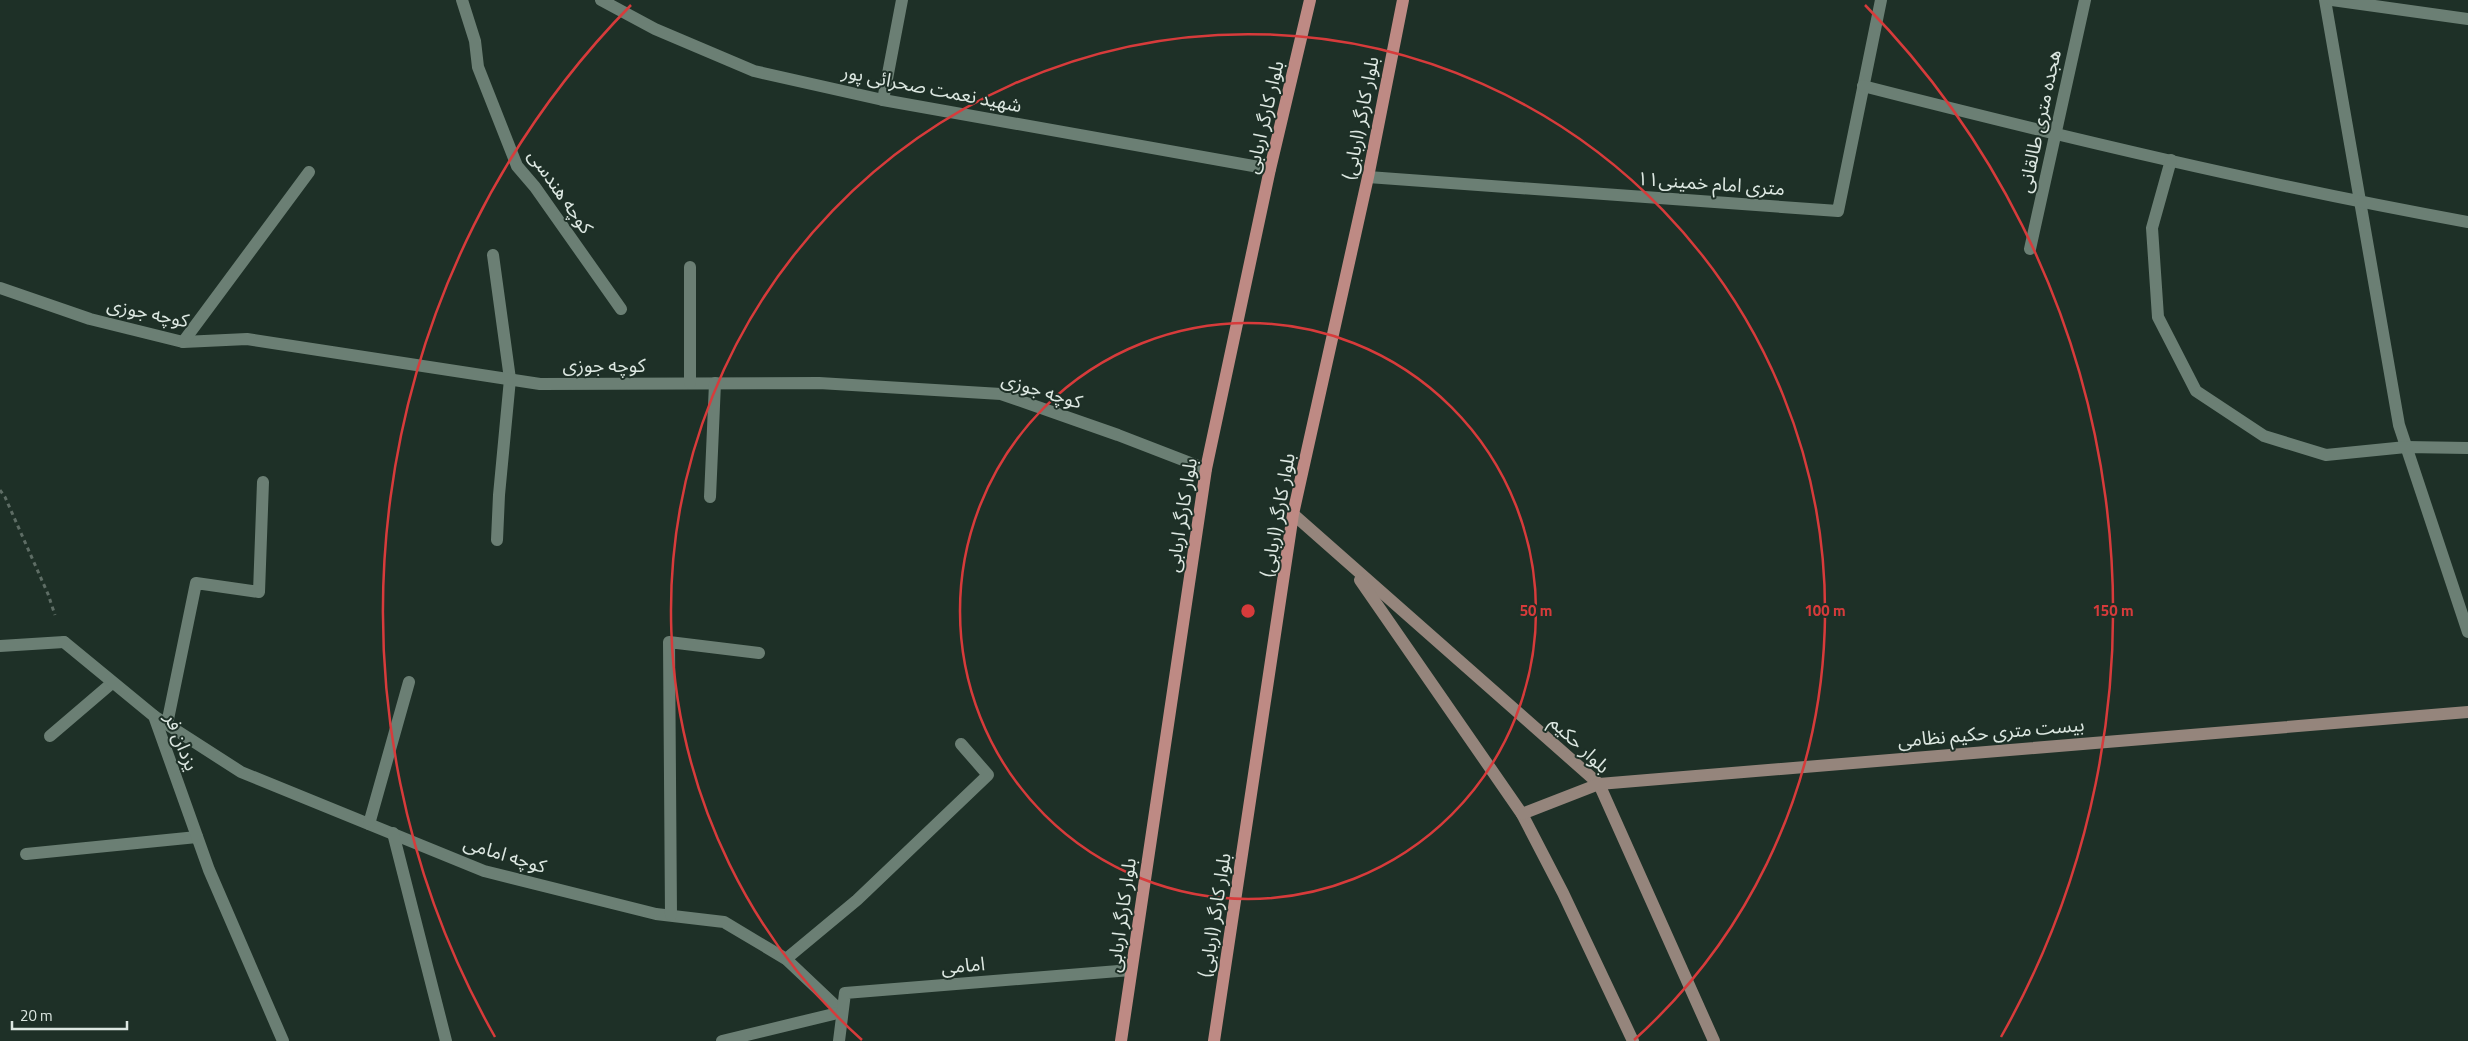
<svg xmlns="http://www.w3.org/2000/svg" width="2468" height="1041" viewBox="0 0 2468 1041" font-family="'Titillium Web','Noto Sans Arabic',sans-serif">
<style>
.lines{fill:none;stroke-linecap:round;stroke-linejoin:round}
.path{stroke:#5e6d65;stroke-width:3;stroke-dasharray:4 4;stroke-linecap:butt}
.lane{stroke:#6b7f74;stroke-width:12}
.street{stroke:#6b7f74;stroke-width:12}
.secondary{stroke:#95857c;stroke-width:12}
.primary{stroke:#be8a84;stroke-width:12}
.ring{fill:none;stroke:#d73b3b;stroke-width:2.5}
.labels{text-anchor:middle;stroke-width:4;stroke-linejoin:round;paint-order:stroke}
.street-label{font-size:19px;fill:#dde8e2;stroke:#1e3027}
.centre{fill:#d73b3b;stroke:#1e3027;stroke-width:2.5}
.ring-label{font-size:15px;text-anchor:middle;font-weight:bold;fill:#d73b3b;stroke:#1e3027;stroke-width:4;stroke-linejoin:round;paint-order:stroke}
</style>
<rect width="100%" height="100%" fill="#1e3027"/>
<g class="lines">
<!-- path -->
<path class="path" d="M0 490 5 497 48 594 55 615"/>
<!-- lane -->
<g class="lane">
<path d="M462 0 475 41 478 67 517 166 535 187 621 309"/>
<path d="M2325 0 2399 425 2468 632"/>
<path d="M1368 177 1838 211 1881 0"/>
<path d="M493 255 510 379 499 495 497 540"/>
<path d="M0 288 90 319 183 342 247 339 540 384 819 383 1001 394 1118 435 1206 469"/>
<path d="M183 342 309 172"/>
<path d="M690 383V267"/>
<path d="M710 497 715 383"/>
<path d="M0 646 64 642"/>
<path d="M154 716 241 772 484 871 656 914 724 922 786 959 842 1012"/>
<path d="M167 724 196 583 259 592 263 482"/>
<path d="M50 736 112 683"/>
<path d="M369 824 409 682"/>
<path d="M393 833 446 1041"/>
<path d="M26 854 197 837"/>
<path d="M671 915 669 642 759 653"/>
<path d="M786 959 857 900 988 775 961 744"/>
<path d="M722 1041 842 1012"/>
</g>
<!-- street -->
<g class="street">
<path d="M601 0 655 29 754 71 883 100 1270 169"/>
<path d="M2332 0 2468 19"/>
<path d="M1863 86C2063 137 2264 185 2468 222"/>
<path d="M883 100 902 0"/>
<path d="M2171 160 2152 228 2158 317 2196 391 2264 436 2326 455 2406 447 2468 448"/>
<path d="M2030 249 2085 0"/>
<path d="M64 642 154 716 209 870 283 1041"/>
<path d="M839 1041 845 993 1131 970"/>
</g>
<!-- secondary -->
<g class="secondary">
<path d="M1293 514 1599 784 1714 1041"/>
<path d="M1360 580 1522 814 1563 893 1633 1041"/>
<path d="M1522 814 1599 784 2468 712"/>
</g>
<!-- primary -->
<g class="primary">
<path d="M1121 1041 1206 469 1270 169 1310 0"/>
<path d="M1214 1041 1293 514 1368 177 1403 0"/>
</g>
</g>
<!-- distance rings -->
<g class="ring">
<circle cx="1248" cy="611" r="288"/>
<path d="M862 1040A577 577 0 1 1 1634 1040"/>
<path d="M495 1037A865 865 0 0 1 631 5M1865 5A865 865 0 0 1 2001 1037"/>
</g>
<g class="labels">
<!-- street labels -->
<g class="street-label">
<text transform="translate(932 88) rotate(11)" y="7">شهید نعمت صحرائی پور</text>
<text transform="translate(1264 117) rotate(-77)" y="7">بلوار کارگر اربابی</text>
<text transform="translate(1360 118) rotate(-79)" y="7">بلوار کارگر (اربابی)</text>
<text transform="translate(2039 121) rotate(-78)" y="7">هجده متری طالقانی</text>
<text transform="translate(1711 183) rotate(4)" y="7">۱۱متری امام خمینی</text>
<text transform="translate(561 191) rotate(55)" y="7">کوچه هندسی</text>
<text transform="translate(148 312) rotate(12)" y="7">کوچه جوزی</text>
<text x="604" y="372">کوچه جوزی</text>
<text transform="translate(1042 390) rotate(17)" y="7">کوچه جوزی</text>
<text transform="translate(1181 515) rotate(-81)" y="7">بلوار کارگر اربابی</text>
<text transform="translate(1277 515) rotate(-80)" y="7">بلوار کارگر (اربابی)</text>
<text transform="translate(1991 732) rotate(-5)" y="7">بیست متری حکیم نظامی</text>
<text transform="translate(182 742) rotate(68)" y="7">یزدان فر</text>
<text transform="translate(1580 744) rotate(43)" y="7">بلوار حکیم</text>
<text transform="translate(505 854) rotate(17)" y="7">کوچه امامی</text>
<text transform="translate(1121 915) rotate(-82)" y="7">بلوار کارگر اربابی</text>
<text transform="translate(1214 915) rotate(-81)" y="7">بلوار کارگر (اربابی)</text>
<text transform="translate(963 965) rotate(-5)" y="7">امامی</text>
</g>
</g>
<circle cx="1248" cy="611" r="8" class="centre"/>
<g class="ring-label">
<text x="1536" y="616">50 m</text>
<text x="1825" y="616">100 m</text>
<text x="2113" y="616">150 m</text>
</g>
<!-- scale -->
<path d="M12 1021v8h115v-8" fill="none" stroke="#dde8e2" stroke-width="2.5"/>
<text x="20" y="1021" font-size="15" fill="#dde8e2" stroke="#1e3027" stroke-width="4" paint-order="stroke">20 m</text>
</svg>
